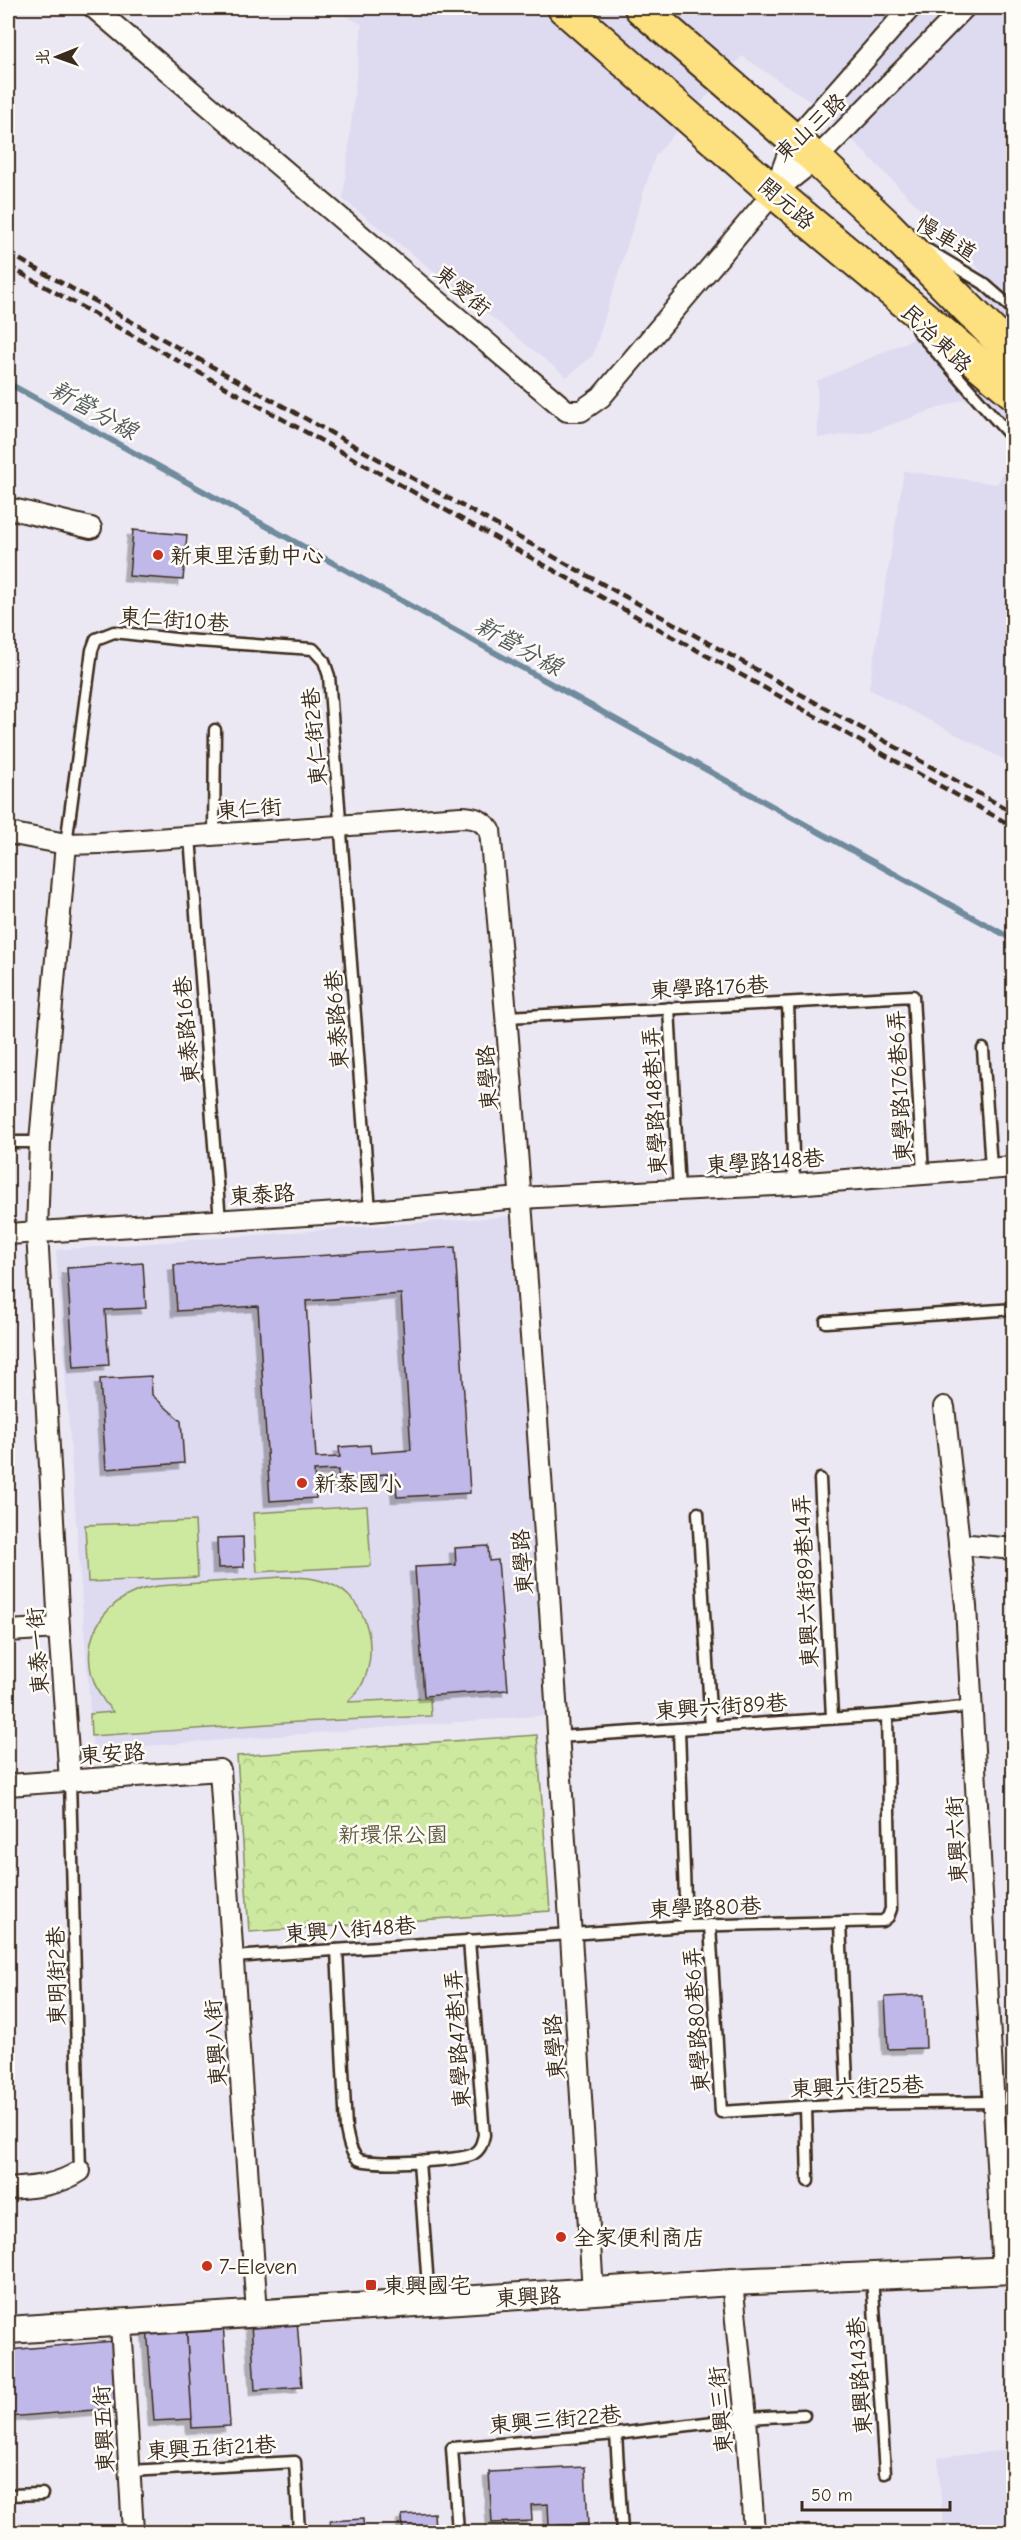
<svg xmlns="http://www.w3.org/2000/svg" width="1021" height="2540" viewBox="0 0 1021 2540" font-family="'Comic Neue','LXGW WenKai TC',sans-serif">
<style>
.built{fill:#dedaf0}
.grass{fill:#cde9a0;stroke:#848a5f;stroke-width:1.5}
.forest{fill:url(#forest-crowns);stroke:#848a5f;stroke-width:1.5}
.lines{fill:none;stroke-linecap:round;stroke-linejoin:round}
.stream{stroke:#6f8b9d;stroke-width:6}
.building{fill:#c0b8e9;stroke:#3b2a1e;stroke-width:1.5;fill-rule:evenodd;filter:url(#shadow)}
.service-casing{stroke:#3b2a1e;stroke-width:15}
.minor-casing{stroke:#3b2a1e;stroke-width:24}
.tertiary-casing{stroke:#3b2a1e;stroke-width:30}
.primary-casing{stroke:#3b2a1e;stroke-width:36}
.service{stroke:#fdfcf7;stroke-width:10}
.minor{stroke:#fdfcf7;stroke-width:20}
.tertiary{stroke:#fdfcf7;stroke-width:26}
.primary{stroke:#fde080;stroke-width:32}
.rail{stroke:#3b2a1e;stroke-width:4.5;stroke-dasharray:9 4.5;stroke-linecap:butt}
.poi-dot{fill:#c8321e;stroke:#fdfcf7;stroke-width:2}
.labels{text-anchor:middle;stroke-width:5;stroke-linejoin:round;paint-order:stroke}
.street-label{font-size:22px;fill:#3b2a1e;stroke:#fdfcf7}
.poi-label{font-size:22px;fill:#3b2a1e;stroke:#fdfcf7;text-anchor:start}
.park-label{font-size:22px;fill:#605a3e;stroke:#fdfcf7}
.water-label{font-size:24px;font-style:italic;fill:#555b5e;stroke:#fdfcf7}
</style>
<defs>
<pattern id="forest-crowns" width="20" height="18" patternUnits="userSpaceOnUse" patternTransform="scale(1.5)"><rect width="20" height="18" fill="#cde9a0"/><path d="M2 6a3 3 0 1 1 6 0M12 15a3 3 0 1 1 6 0" fill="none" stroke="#b1c889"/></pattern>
<filter id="shadow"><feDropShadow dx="-5.5" dy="5.5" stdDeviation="0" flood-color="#0004"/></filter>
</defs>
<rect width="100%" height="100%" fill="#ebe8f3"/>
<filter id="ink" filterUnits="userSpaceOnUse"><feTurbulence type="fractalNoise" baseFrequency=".0167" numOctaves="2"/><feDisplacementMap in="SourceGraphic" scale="12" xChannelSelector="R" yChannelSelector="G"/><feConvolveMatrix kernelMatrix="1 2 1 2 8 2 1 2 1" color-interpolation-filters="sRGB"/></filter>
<g filter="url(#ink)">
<!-- built -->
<g class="built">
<path d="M328 8H1013V449L1001 413 964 399 870 432 818 438 817 381 918 337 998 288 823 110 742 56 655 156 593 355 567 377 343 199 362 24Z"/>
<path d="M1013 456V764L869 689 904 471 997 484Z"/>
<path d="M510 1216 548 1715 93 1750 56 1250Z"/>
<path d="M1013 2449V2532H943L938 2458Z"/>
</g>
<!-- grass -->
<g class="grass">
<path d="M367 1506 371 1566 257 1572 253 1513Z"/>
<path d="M195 1521 198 1577 88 1582 85 1525Z"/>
<path d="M282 1577C298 1577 313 1577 328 1583 369 1598 381 1653 360 1688 357 1693 351 1697 348 1702L430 1698 431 1716 299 1722 91 1736 90 1714 113 1712C67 1663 92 1595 158 1586Z"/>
</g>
<!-- forest -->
<path class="forest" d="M537 1735 550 1911 249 1932 237 1756Z"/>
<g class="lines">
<!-- stream -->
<path class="stream" d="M8 383 1014 940"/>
</g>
<!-- building -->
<g class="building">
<path d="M133 530 187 535 183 580 129 576Z"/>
<path d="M455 1247 470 1493 397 1497 395 1473 375 1475V1483L339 1486 338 1470 314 1471 316 1498 270 1501 258 1306 177 1311 174 1265ZM401 1294 411 1450 371 1453 370 1445 339 1447 340 1457 316 1458 306 1301Z"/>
<path d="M143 1263 146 1308 105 1310 109 1365 74 1367 67 1268Z"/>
<path d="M151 1376 152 1395 181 1421 184 1463 106 1469 100 1379Z"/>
<path d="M243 1537 244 1567 218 1568 217 1538Z"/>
<path d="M488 1546 489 1561 498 1560 508 1690 424 1696 415 1567 456 1565 455 1548Z"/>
<path d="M924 1995 926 2048 888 2049 885 1997Z"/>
<path d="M297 2320 302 2387 255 2390 251 2323Z"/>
<path d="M223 2322 230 2426 192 2428 186 2324Z"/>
<path d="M186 2324 192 2419 154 2421 147 2327Z"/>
<path d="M114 2341 119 2408 8 2417V2350Z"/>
<path d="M585 2467 588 2524 549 2526 548 2504 531 2505 532 2521 492 2523 489 2472Z"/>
<path d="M434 2513 435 2530 454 2529V2532H403L402 2515Z"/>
<path d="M363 2519 364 2532H331L330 2521Z"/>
<path d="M588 2524V2532H550L549 2526Z"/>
</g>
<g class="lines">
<defs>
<g id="service">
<path d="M928 250 983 283 1014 310"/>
<path d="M917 330 1014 440"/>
<path d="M214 835 215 730"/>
<path d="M190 837 220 1221"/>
<path d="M66 844 92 650 96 639 114 632 184 640 313 649 324 661 329 676 370 1211"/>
<path d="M788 1003 794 1184"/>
<path d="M669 1008 679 1191"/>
<path d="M507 1017 913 996 923 1173"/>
<path d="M983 1049 991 1168"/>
<path d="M8 1142H40"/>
<path d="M826 1322 1014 1309"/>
<path d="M820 1479 832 1717"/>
<path d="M698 1513 711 1727"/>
<path d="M679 1730 686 1926"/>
<path d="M558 1737 887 1715 972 1706"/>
<path d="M70 1780 80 2171"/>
<path d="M840 1923 848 2104"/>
<path d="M710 1925 721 2112 848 2104 995 2102"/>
<path d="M337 1950 346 2129C348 2139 350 2152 358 2159 368 2166 462 2161 473 2154 481 2149 482 2143 484 2135L469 1940"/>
<path d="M233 1957 686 1926 883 1921 888 1917 891 1909 887 1715"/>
<path d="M806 2107 808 2181"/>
<path d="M419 2161 429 2301"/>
<path d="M872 2276 885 2473"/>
<path d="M616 2434 622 2532"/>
<path d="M130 2471 295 2462 299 2532"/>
<path d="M8 2495 42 2494"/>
<path d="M458 2532 452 2448 616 2434 746 2418 804 2415"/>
</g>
<g id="minor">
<path d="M94 8 567 411H581L601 397 774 192 816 159 964 8"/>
<path d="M774 192 793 141 910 8"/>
<path d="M8 508 91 528"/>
<path d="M8 833 66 844 100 843 461 817C475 817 481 820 490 830 534 1316 563 1805 593 2292"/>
<path d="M66 844 40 1142 37 1232 59 1628 70 1780"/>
<path d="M8 1234 370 1211 519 1198 794 1184 1014 1167"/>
<path d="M944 1407 966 1606 1003 2271"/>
<path d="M959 1544 1014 1549"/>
<path d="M8 1631 59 1628"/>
<path d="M8 1785 220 1770 257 2313"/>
<path d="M8 2189C34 2187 57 2186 80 2171"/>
<path d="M732 2282 746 2418 754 2532"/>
<path d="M121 2323 133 2532"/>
</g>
<path id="tertiary" d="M8 2330 732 2282 1014 2270"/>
<g id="primary">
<path d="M564 8 774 192 1014 393"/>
<path d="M641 8 816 159 886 225 1014 355"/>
</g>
</defs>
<!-- service casing -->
<use href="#service" class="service-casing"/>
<!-- minor casing -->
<use href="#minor" class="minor-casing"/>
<!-- tertiary casing -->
<use href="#tertiary" class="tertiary-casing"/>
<!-- primary casing -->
<use href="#primary" class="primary-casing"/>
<!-- service -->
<use href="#service" class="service"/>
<!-- minor -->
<use href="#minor" class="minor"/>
<!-- tertiary -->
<use href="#tertiary" class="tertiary"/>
<!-- primary -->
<use href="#primary" class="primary"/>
<!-- rail -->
<g class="rail">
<path d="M8 253 1014 813"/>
<path d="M8 266 1014 827"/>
</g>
</g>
</g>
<!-- markers -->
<g class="poi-dot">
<circle cx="158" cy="555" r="6"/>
<circle cx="302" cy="1483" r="6"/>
<circle cx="561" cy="2237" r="6"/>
<circle cx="207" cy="2266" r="6"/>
<rect x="365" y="2279" width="12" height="12" rx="3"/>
</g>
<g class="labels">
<!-- street labels -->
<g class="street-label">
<text transform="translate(810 127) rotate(-43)" y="8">東山三路</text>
<text transform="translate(787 203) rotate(41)" y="8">開元路</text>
<text transform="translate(947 238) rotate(31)" y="8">慢車道</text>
<text transform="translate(463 290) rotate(40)" y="8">東愛街</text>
<text transform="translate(937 338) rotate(44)" y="8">民治東路</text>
<text transform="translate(174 619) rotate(4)" y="8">東仁街10巷</text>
<text transform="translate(314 737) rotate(-95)" y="8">東仁街2巷</text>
<text transform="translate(249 808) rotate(-4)" y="8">東仁街</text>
<text transform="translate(709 987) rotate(-3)" y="8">東學路176巷</text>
<text transform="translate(336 1020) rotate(-94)" y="8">東泰路6巷</text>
<text transform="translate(186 1030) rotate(-95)" y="8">東泰路16巷</text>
<text transform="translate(487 1078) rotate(-94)" y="8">東學路</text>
<text transform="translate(899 1086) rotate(-93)" y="8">東學路176巷6弄</text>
<text transform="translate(654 1101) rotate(-93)" y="8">東學路148巷1弄</text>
<text transform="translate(765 1161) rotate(-4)" y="8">東學路148巷</text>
<text transform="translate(262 1194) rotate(-4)" y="8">東泰路</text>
<text transform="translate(522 1562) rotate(-94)" y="8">東學路</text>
<text transform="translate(805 1581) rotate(-93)" y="8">東興六街89巷14弄</text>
<text transform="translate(37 1651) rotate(-94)" y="8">東泰一街</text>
<text transform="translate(721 1706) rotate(-4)" y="8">東興六街89巷</text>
<text transform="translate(112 1753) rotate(-4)" y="8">東安路</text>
<text transform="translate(956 1840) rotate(-93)" y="8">東興六街</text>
<text transform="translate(705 1907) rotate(-2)" y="8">東學路80巷</text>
<text transform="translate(350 1929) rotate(-4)" y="8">東興八街48巷</text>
<text transform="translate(56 1976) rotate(-91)" y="8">東明街2巷</text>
<text transform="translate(696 2020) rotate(-94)" y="8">東學路80巷6弄</text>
<text transform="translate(457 2039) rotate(-94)" y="8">東學路47巷1弄</text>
<text transform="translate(215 2043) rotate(-94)" y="8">東興八街</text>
<text transform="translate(554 2047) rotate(-94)" y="8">東學路</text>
<text transform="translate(857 2086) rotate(-2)" y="8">東興六街25巷</text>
<text transform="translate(528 2296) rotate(-3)" y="8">東興路</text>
<text transform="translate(859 2376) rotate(-94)" y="8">東興路143巷</text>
<text transform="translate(720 2410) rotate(-95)" y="8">東興三街</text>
<text transform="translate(555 2419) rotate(-5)" y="8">東興三街22巷</text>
<text transform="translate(103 2429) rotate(-93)" y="8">東興五街</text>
<text transform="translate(211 2447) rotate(-3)" y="8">東興五街21巷</text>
</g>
<!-- poi labels -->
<g class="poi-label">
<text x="170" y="563">新東里活動中心</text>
<text x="314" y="1491">新泰國小</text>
<text x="573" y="2245">全家便利商店</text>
<text x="219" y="2274">7-Eleven</text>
<text x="383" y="2293">東興國宅</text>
</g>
<!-- park labels -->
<g class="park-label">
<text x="393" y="1842">新環保公園</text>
</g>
<!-- water labels -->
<g class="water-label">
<text transform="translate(94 410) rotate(29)" y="8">新營分線</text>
<text transform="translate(519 646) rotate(29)" y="8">新營分線</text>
</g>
</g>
<!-- margin -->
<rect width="1021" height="2540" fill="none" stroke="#fdfcf7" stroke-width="30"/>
<rect x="15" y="15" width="991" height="2510" fill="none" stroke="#3b2a1e" stroke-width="2" filter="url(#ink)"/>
<!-- north arrow -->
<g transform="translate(57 57) rotate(269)" stroke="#fdfcf7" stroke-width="4.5" paint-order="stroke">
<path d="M0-4.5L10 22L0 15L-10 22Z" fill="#3b2a1e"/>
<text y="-9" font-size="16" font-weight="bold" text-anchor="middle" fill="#3b2a1e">北</text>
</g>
<!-- scale -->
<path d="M802 2501v9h148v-9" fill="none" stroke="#3b2a1e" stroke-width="3"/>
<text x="811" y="2501" font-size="18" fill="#3b2a1e" stroke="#fdfcf7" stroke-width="4.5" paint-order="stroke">50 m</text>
</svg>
